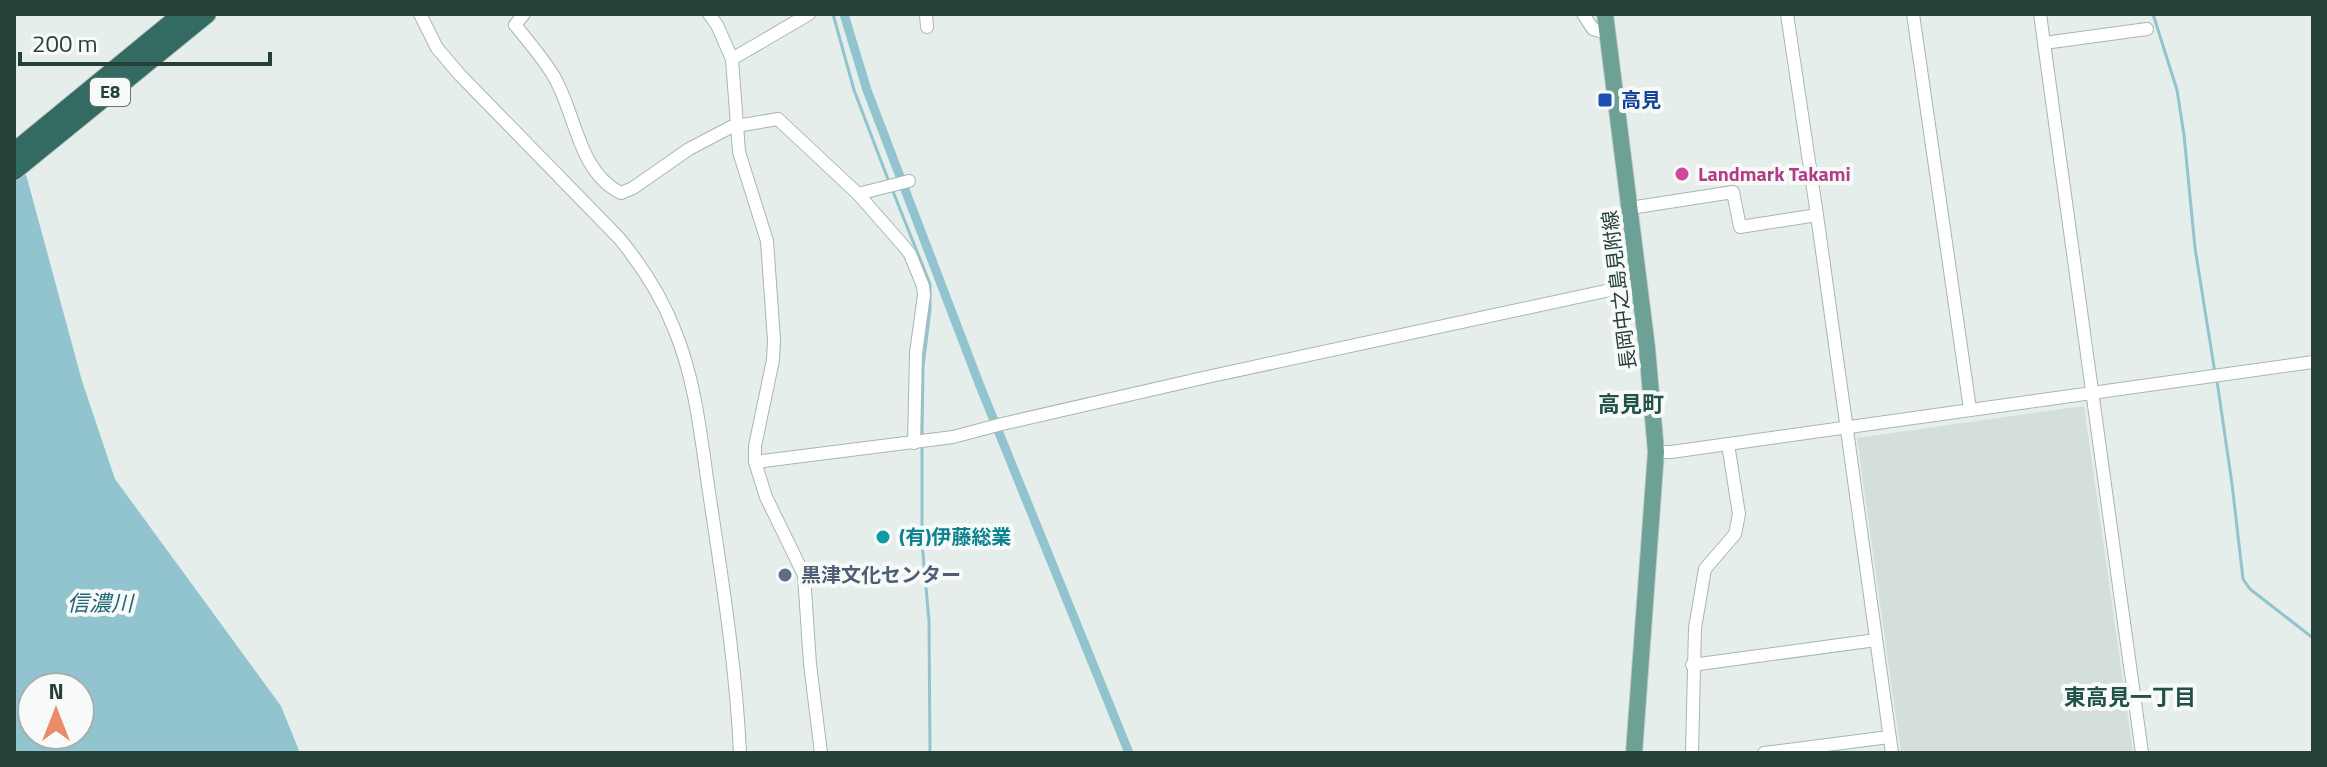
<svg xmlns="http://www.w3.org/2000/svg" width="2327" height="767" viewBox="0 0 2327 767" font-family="'Titillium Web','Noto Sans JP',sans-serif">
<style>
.built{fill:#d4deda}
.water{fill:#92c4cf;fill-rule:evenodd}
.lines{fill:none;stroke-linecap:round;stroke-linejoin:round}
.stream{stroke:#92c4cf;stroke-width:3}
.canal{stroke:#92c4cf;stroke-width:9}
.minor-casing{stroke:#a8b6b2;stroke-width:14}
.major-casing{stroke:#c2c9c8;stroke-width:18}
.highway-casing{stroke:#c2c9c8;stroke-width:20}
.minor{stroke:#fff;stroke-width:12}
.major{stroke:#6da195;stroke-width:16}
.highway{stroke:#336a61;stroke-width:18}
.transit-dot{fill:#1a4fb4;stroke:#f7faf9;stroke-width:3}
.hotel-dot{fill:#d1479c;stroke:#f7faf9;stroke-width:3}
.culture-dot{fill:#0f9aa8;stroke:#f7faf9;stroke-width:3}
.service-dot{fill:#5c6f8a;stroke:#f7faf9;stroke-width:3}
.labels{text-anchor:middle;stroke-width:8;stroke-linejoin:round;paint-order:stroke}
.shield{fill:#f7faf9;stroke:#647773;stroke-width:2}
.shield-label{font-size:18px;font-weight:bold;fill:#253f39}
.transit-label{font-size:20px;font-weight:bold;fill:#164399;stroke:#f7faf9;text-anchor:start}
.hotel-label{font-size:20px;font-weight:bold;fill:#b23c85;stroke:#f7faf9;text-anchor:start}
.street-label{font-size:20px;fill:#253f39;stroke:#f7faf9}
.culture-label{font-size:20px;font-weight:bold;fill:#0d838f;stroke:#f7faf9;text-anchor:start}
.service-label{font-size:20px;font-weight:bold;fill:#4e5e75;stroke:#f7faf9;text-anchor:start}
.neighbourhood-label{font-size:22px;font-weight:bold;fill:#225147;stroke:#f7faf9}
.water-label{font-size:22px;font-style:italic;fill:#226779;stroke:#f7faf9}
</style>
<rect width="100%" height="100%" fill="#e6eeeb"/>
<!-- built -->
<path class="built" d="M2084 406 2133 753H1901L1857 438Z"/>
<!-- water -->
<path class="water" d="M14 130 82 381 115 479 281 706 300 753H14ZM32 687H80V735H32Z"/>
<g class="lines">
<!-- stream -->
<g class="stream">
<path d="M833 14 854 90 889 182"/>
<path d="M2153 14 2177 90 2184 135 2195 248 2215 373"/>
<path d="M892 189 930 284V310L923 366 922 437"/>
<path d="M2217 381 2232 484 2243 579 2250 589 2313 638"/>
<path d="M922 445V543L929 621 930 753"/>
</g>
<!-- canal -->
<path class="canal" d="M844 14 867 90 980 386 1129 753"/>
<defs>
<g id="minor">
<path d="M420 14 437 48 460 75 619 238C642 266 662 297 675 331 696 382 701 439 709 492 722 579 736 665 740 753"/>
<path d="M524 14 515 25C528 41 542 57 553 75 576 112 577 171 621 193L633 188 689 149 731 127 778 119 858 194 902 244 910 254 923 286 924 295 916 353 914 443"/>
<path d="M709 14 717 25 732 59 739 152 767 241 774 340 773 360 755 446V462L766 497 804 575 810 664 821 753"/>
<path d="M926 14 927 27"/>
<path d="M1583 14 1593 29 1607 33"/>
<path d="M1787 14 1817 215 1892 753"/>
<path d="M1913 14 1970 409"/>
<path d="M2040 14 2142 753"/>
<path d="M2044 43 2147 29"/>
<path d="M732 59 809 14"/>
<path d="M858 194 909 181"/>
<path d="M1630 208 1733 192 1740 227 1817 215"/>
<path d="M1656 452H1671L2313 362"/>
<path d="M755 462 953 437 1002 424 1207 377 1638 284"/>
<path d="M1692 665 1876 640"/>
<path d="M1692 753 1695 628 1705 569 1735 534 1739 514 1728 444"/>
<path d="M1764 753 1889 737"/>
</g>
<path id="major" d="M1605 14 1647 348 1656 452 1634 753"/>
<g id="highway">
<path d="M14 152 182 14"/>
<path d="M14 171 207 14"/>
</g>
</defs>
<!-- minor casing -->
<use href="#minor" class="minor-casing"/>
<!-- major casing -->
<use href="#major" class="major-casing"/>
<!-- highway casing -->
<use href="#highway" class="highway-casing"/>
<!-- minor -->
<use href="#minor" class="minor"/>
<!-- major -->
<use href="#major" class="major"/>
<!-- highway -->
<use href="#highway" class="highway"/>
</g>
<!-- markers -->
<rect class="transit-dot" x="1597" y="92" width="16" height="16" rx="4"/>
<circle class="hotel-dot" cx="1682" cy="174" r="8"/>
<circle class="culture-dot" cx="883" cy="537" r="8"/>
<circle class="service-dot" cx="785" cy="575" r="8"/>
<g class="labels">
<!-- shield labels -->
<rect class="shield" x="90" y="78" width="40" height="28" rx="6"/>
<g class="shield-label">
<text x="110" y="98">E8</text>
</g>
<!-- transit labels -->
<g class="transit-label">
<text x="1621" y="107">高見</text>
</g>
<!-- hotel labels -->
<g class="hotel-label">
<text x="1698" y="181">Landmark Takami</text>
</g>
<!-- street labels -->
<g class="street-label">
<text transform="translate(1619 290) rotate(-97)" y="7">長岡中之島見附線</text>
</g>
<!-- culture labels -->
<g class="culture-label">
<text x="899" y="544">(有)伊藤総業</text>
</g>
<!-- service labels -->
<g class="service-label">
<text x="801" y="582">黒津文化センター</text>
</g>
<!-- neighbourhood labels -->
<g class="neighbourhood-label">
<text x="1631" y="412">高見町</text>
<text x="2130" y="705">東高見一丁目</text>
</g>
<!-- water labels -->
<g class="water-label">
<text x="100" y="611">信濃川</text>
</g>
</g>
<!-- border -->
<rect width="2327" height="767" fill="none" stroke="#253f39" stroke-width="32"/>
<!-- north arrow -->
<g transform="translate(56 711)"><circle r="38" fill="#f7faf9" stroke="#a3afac" stroke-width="2"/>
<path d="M0-6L14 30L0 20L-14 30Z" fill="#ea8c68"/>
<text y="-12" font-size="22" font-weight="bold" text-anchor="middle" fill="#253f39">N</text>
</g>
<!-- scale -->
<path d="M20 52v12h250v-12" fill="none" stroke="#253f39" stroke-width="4"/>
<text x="32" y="52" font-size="24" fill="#253f39" stroke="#f7faf9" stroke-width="6" paint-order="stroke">200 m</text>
</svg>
